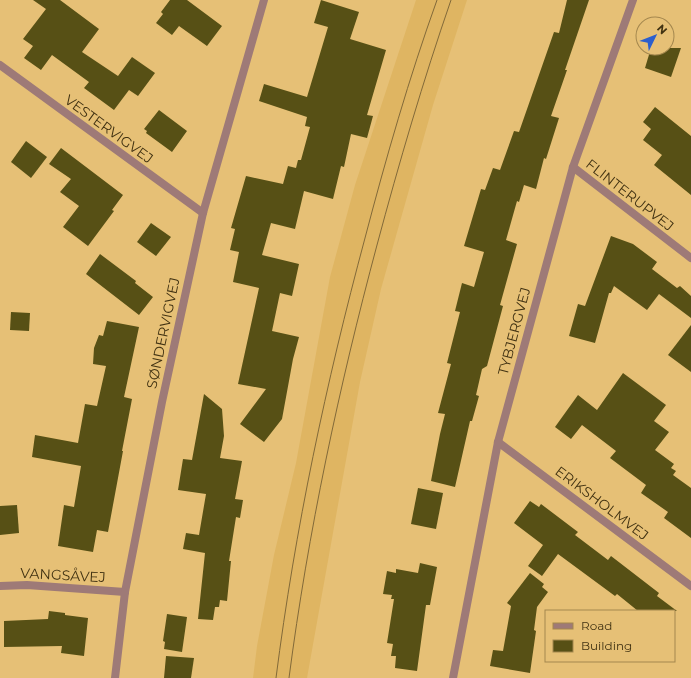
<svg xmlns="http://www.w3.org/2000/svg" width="691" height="678" viewBox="0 0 691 678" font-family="Montserrat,sans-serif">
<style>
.built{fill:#dfb562}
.building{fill:#575015}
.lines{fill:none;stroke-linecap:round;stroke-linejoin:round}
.minor{stroke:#9e7a77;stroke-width:8}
.tram{stroke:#816939;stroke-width:1}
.labels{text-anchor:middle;stroke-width:4;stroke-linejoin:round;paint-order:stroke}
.street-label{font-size:14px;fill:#413212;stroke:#e6c076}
</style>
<rect width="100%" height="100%" fill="#e6c076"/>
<!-- built -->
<path class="built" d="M416 0H467L433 105 381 289 360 382 307 678H253L257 646 274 555 296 463 330 277 355 185Z"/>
<!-- building -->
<g class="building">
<path d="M33 0H60L99 29 82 52 118 76 132 57 155 73 138 96 129 90 114 110 84 88 89 82 52 55 41 70 24 58 33 46 23 39 46 9Z"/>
<path d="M170 0H187L222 26 207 46 179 26 172 35 156 23 163 14 161 12Z"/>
<path d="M321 0 359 12 350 39 386 50 367 115 373 116 367 138 351 134 344 167 341 166 333 199 304 191 295 229 271 223 262 255 299 264 292 296 280 293 272 331 299 337 293 359 282 419 264 442 240 424 266 389 238 384 259 288 233 282 239 252 230 250 235 229 231 228 246 176 283 184 288 166 296 168 298 160H301L310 127 305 126 307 117 259 101 264 84 307 97 328 27 314 23Z"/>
<path d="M567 0H589L565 70H567L551 116 559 118 546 159 544 158 536 189 524 185 519 202 517 201 506 240 517 244 500 305 503 306 487 366 482 369 476 395 479 396 472 421H470L455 487 431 481 440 434 445 414 438 413 451 364 447 363 460 312 455 311 462 283 474 287 484 252 464 246 481 189 485 190 493 168 500 170 514 131 519 132 554 32 559 33Z"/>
<path d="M651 48H681L671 77 645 68Z"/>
<path d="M655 107 691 136V195L654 165 662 155 643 140 651 129 643 122Z"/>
<path d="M159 110 187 131 172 152 146 133 147 131 144 129Z"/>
<path d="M26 141 47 157 31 178 11 162Z"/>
<path d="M61 148 123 195 112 210 114 211 88 246 63 227 79 206 60 192 71 179 49 164Z"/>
<path d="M151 223 171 237 156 256 137 242Z"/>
<path d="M611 236 633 244 657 262 652 269 677 288 680 286 691 296V318L659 294 647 310 614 286 611 293H609L595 343 569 336 578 304 585 306Z"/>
<path d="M100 254 136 281 135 283 153 297 139 315 86 274Z"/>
<path d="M11 312 30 313 29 331 10 330Z"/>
<path d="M107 321 139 327 124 397 132 399 122 451H123L108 532 97 530 93 552 58 546 64 505 74 507 81 466 32 457 35 435 78 443 85 404 97 406 106 366 93 364 94 348 99 335 103 336Z"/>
<path d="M691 325V372L668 355Z"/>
<path d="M623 373 666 405 654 421 669 432 655 450 674 464 671 468 676 471 673 475 691 488V538L664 518 668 512 641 493 646 485 610 458 616 451 582 425 571 439 555 427 578 395 597 410Z"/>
<path d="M204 394 222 409 224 436 220 458 242 461 235 499 243 500 240 518 236 517 229 561H231L227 601 220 600 219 607H215L213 620 198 619 205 553 183 549 186 533 199 535 206 494 178 490 183 459 192 460Z"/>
<path d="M418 488 443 493 436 529 411 524Z"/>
<path d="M530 501 539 507 541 504 578 532 575 535 608 560 611 556 659 593 657 596 677 611H638L617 594 615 596 558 554 542 576 528 566 543 545 514 523Z"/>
<path d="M17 505 19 533 0 535V506Z"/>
<path d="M420 563 437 567 430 605H426L417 671 395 668 396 656H391L393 644 387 643 394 599H391L392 595 383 594 387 571 396 573V569L418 573Z"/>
<path d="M530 573 544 584 542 587 548 592 537 607 534 630 536 631 530 673 490 666 493 650 503 651 511 606 507 603Z"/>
<path d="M49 611 65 613V615L88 618 84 656 61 653 62 646 4 647V621L48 619Z"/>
<path d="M167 614 187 617 182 652 164 649 165 642 163 641Z"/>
<path d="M166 656 194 658 191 678H164Z"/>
</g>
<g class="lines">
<!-- minor -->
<g class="minor">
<path d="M0 65 203 213"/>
<path d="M573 167 691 258"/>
<path d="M498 442 691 586"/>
<path d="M0 586 27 585 125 592"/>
<path d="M115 678 125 592 162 402 203 213 264 0"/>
<path d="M453 678 498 442 573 167 633 0"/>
</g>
<!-- tram -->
<g class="tram">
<path d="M276 678C295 529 326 383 365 238 386 158 409 78 437 0"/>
<path d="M289 678C308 532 339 387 377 245 399 163 423 81 451 0"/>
</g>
</g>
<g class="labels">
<!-- street labels -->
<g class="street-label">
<text transform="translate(109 129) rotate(36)" y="5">VESTERVIGVEJ</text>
<text transform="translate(630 195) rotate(38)" y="5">FLINTERUPVEJ</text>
<text transform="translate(514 331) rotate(-75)" y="5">TYBJERGVEJ</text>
<text transform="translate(163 333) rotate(-78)" y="5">SØNDERVIGVEJ</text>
<text transform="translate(602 503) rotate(37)" y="5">ERIKSHOLMVEJ</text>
<text transform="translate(63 575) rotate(3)" y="5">VANGSÅVEJ</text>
</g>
</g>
<!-- legend -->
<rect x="545" y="610" width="130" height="52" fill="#e6c076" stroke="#a4874e"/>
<rect x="553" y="623" width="20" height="6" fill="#9e7a77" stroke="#a4874e"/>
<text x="581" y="630" font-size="12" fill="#413212">Road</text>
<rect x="553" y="640" width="20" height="12" fill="#575015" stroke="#a4874e"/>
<text x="581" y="650" font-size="12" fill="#413212">Building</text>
<!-- north arrow -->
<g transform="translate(655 36) rotate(47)"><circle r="19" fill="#e6c076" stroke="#a4874e"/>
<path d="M0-3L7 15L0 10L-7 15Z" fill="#2c5fcd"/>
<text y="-6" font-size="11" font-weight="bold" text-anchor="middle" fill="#413212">N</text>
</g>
</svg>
